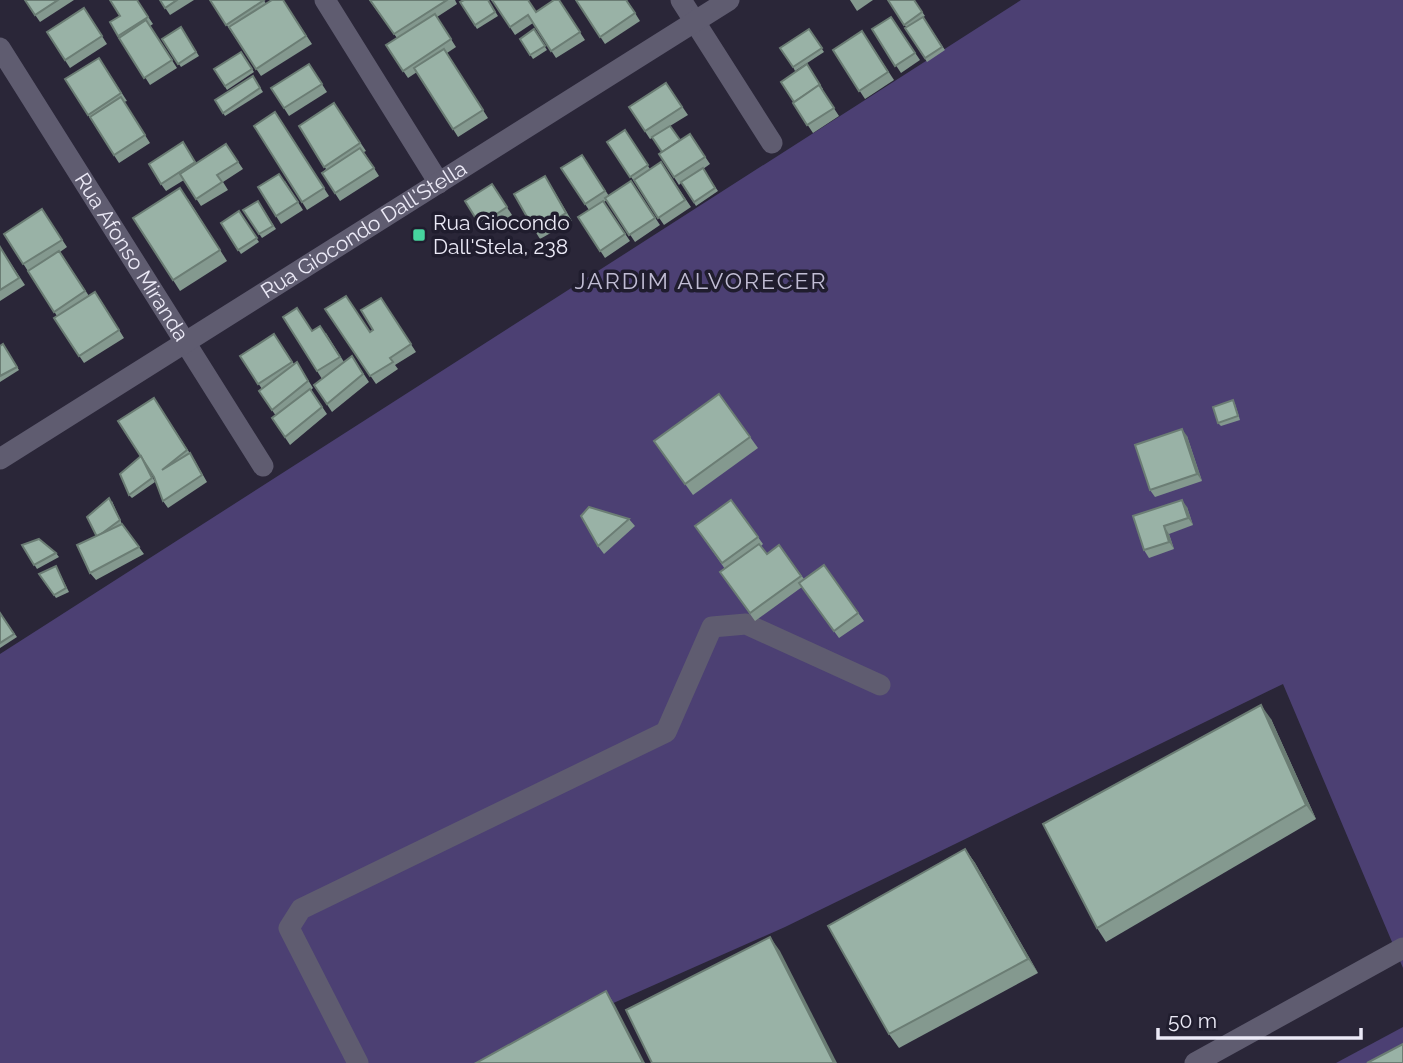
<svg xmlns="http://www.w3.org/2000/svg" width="1403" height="1063" viewBox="0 0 1403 1063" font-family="Raleway,sans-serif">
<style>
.green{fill:#4c4073}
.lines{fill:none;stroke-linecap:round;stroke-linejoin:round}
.minor{stroke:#5f5c70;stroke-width:21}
.wall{fill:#84998f}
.shaded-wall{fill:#6b7d74}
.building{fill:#99b2a6;stroke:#6b7d74;stroke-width:2}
.poi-dot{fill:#46d49e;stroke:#201d2e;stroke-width:2.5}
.labels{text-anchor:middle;stroke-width:7;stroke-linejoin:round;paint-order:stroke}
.poi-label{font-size:21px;fill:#eceaf7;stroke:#201d2e;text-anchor:start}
.street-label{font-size:21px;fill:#eceaf7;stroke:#201d2e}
.neighbourhood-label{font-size:23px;letter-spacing:2px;fill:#c1bdd4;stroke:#201d2e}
</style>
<rect width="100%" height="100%" fill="#2a2638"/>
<!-- green -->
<g class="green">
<path d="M1021 0H1403V968L1283 684 785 927 478 1063H0V654Z"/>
<path d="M1403 1027V1063H1336Z"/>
</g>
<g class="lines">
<!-- minor -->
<g class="minor">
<path d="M325 0 439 183"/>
<path d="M681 0 772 143"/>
<path id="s1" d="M0 48 263 466"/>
<path id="s2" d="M0 459 729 0"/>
<path d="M358 1063 289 928 301 909 666 732 712 627 746 624 880 685"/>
<path d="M1195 1063 1403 948"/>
</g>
</g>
<!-- wall -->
<g class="wall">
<path d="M25 0H74L40 22Z"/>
<path d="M137 0 153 24 150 26 177 68 150 85 110 22 120 16Z"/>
<path d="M160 0H194L170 15Z"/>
<path d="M210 0H264L266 4 283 0 312 44 261 76Z"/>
<path d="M369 0H455L457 4 437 17 456 47 447 53 488 118 458 137 417 72 408 78 386 45 397 38Z"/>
<path d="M488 0 498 16 477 29 460 2Z"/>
<path d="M492 0 536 12 559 0 585 40 556 58 533 23 515 35Z"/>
<path d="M576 0H627L640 21 605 44Z"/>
<path d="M850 0H873L857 11Z"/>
<path d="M888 0H914L925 16 923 17 945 50 927 62 905 28 906 27Z"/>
<path d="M84 8 107 44 70 68 47 32Z"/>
<path d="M891 17 920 60 901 73 872 29Z"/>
<path d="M181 27 199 56 181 67 162 39Z"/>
<path d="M534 29 547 50 533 59 520 39Z"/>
<path d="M809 29 824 52 795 71 793 67Z"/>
<path d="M862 31 894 80 865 99 833 50Z"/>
<path d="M241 52 254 72 227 90 214 69Z"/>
<path d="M99 58 127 101 124 102 150 143 119 163 65 79Z"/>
<path d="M309 64 327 92 289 116 271 88Z"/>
<path d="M807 64 823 89 822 90 839 116 813 133 793 103 794 102Z"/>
<path d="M253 76 263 92 225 116 215 100Z"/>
<path d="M666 83 688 115 670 126 680 140 690 134 710 164 703 169 718 191 696 206 681 183 679 185 659 154 662 152 652 138 650 139 629 107Z"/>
<path d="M334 103 366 151 364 152 379 176 340 201 322 173 326 169 299 126Z"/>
<path d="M280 119 329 196 307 210 302 202Z"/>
<path d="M625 130 650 169 661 162 691 207 664 225 607 142Z"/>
<path d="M183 142 196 163 226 144 243 169 223 182 228 190 201 206 184 180 166 191 161 184Z"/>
<path d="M582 155 609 196 631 181 660 225 635 242 607 200 604 202 630 241 605 258 578 217 589 210 561 168Z"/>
<path d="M285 181 303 210 281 224 276 216Z"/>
<path d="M492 184 512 215 485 232 465 201Z"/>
<path d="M550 184 572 221 540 239 535 231Z"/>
<path d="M188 199 227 261 180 291 173 280Z"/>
<path d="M258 201 276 229 262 238 243 210Z"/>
<path d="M42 209 67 247 60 252 89 296 100 299 124 338 84 363 54 318 57 316 4 234Z"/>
<path d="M239 211 259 242 241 254 221 223Z"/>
<path d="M0 247 25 285 0 301Z"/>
<path d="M381 298 416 352 395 365 398 369 376 384 325 309 370 332 373 330Z"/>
<path d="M313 331 326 333 344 362 352 356 369 382 332 412 314 385 322 379 317 371Z"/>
<path d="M274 334 294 364 297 362 302 370 313 388 311 390 327 414 290 445 272 418 276 416 259 391 262 389 240 356Z"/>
<path d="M3 344 19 370 0 382V346Z"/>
<path d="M719 394 758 448 693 495 654 441Z"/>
<path d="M154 398 195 461 207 482 168 508 163 501 154 477 148 468 155 482 132 498 129 495 141 456Z"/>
<path d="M1233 400 1235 404 1240 420 1221 426 1218 423Z"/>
<path d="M1187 436 1202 481 1155 497 1150 490Z"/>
<path d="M731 500 763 544 761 546 767 554 779 545 804 579 824 565 864 621 839 638 802 587 755 621 720 572 725 569 695 526Z"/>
<path d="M112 501 122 524 144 554 96 580 90 573 97 536Z"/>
<path d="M1187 507 1193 525 1169 534 1174 549 1149 558 1144 550 1133 516Z"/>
<path d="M629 519 635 526 604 554 598 546Z"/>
<path d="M22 545 56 553 59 557 37 569Z"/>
<path d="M56 566 69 592 56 598 39 574Z"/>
<path d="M0 613 17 637 0 648Z"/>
<path d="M1271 719 1316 819 1106 942 1097 928Z"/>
<path d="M965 849 975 863 1038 973 899 1048 889 1034Z"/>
</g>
<!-- shaded-wall -->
<g class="shaded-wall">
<path d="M1182 429 1187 436 1202 481 1197 474Z"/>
<path d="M1182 500 1187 507 1193 525 1188 518Z"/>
<path d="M1164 526 1169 534 1174 549 1169 542Z"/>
<path d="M1261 705 1271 719 1316 819 1306 805Z"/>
<path d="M965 849 975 863 1038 973 1028 959Z"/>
<path d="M770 937 780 951 837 1063H834Z"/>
<path d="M606 991 615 1005 645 1063H643Z"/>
</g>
<!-- building -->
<g class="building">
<path d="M25 0H58L35 15Z"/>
<path d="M110 0H137L148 17 118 36 110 22 120 16Z"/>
<path d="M160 0H177L165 8Z"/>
<path d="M210 0H264L226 25Z"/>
<path d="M272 0H283L306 36 256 69 229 27Z"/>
<path d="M370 0H447L394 34Z"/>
<path d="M464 0H488L495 12 475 25 460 2Z"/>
<path d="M492 0H528L536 12 554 0H559L580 32 551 51 528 15 510 27Z"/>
<path d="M576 0H626L635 13 600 37Z"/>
<path d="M888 0H914L922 12 904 25Z"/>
<path d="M84 8 102 36 65 60 47 32Z"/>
<path d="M435 14 451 39 403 71 386 45Z"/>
<path d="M891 17 915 53 895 66 872 29Z"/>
<path d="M923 17 942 47 925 58 905 28Z"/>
<path d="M146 20 172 60 144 78 119 38Z"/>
<path d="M181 27 196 52 178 64 162 39Z"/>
<path d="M534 29 545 46 530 55 520 39Z"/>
<path d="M809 29 822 48 793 67 780 48Z"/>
<path d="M862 31 888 72 859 91 833 50Z"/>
<path d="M444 49 483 110 453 129 414 68Z"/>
<path d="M241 52 252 69 225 86 214 69Z"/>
<path d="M99 58 121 93 88 115 65 79Z"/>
<path d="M309 64 322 84 284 108 271 88Z"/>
<path d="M807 64 820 85 794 102 781 82Z"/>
<path d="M253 76 260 88 223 113 215 100Z"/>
<path d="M666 83 682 107 645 131 629 107Z"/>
<path d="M819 85 834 108 807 125 793 103Z"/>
<path d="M121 97 145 135 114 155 90 117Z"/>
<path d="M334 103 360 143 324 167 299 126Z"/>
<path d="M275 112 324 188 302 202 254 126Z"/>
<path d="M670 126 680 140 662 152 652 137Z"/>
<path d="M625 130 648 165 630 177 607 142Z"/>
<path d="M690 134 705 157 674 177 659 154Z"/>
<path d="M183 142 195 162 161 184 149 164Z"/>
<path d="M226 144 238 162 217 175 222 182 196 199 180 174Z"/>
<path d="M360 148 374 168 335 193 322 173Z"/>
<path d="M582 155 605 191 585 204 561 168Z"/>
<path d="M661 162 685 200 658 218 634 180Z"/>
<path d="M703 168 715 188 694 202 681 182Z"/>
<path d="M279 174 298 202 276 216 258 187Z"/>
<path d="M545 176 566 213 535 231 514 194Z"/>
<path d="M631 181 655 218 629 235 605 198Z"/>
<path d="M492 184 507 207 480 225 465 201Z"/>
<path d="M180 188 220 250 173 280 133 218Z"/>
<path d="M258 201 273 226 259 234 243 210Z"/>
<path d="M603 201 625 234 600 251 578 217Z"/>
<path d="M42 209 62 240 23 264 4 234Z"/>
<path d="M239 211 257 238 238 250 221 223Z"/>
<path d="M0 247 19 278 0 290Z"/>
<path d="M59 251 85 291 54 312 28 271Z"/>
<path d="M95 292 119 330 79 356 54 318Z"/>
<path d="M346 296 370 332 373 330 361 310 381 298 411 344 390 358 393 362 370 376 325 309Z"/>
<path d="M297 308 312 331 320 326 340 357 317 371 283 317Z"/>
<path d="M274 334 292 362 258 384 240 356Z"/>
<path d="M3 344 17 367 0 376V346Z"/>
<path d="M352 356 363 374 327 404 314 385Z"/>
<path d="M297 362 308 381 272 410 259 391Z"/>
<path d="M310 389 322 407 285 437 272 418Z"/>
<path d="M719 394 750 437 685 484 654 441Z"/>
<path d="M154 398 187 450 162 470 190 453 202 475 163 501 154 477 118 421Z"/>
<path d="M1233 400 1238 416 1218 423 1213 407Z"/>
<path d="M1182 429 1197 474 1150 490 1135 445Z"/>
<path d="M141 456 152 478 129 495 120 474Z"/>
<path d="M109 498 120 520 97 537 87 517Z"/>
<path d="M731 500 758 537 722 563 695 526Z"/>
<path d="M1182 500 1188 518 1164 526 1169 542 1144 550 1133 516Z"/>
<path d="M589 507 629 519 598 546 581 516Z"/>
<path d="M122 524 139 547 90 573 77 545Z"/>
<path d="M39 539 56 553 34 565 22 545Z"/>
<path d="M759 544 767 554 779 545 801 576 750 613 720 572Z"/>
<path d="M824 565 858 613 834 631 799 583Z"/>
<path d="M56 566 66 588 54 595 39 574Z"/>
<path d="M0 613 14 634 0 643Z"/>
<path d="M1261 705 1306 805 1097 928 1043 824Z"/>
<path d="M965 849 1028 959 889 1034 828 926Z"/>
<path d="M770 937 834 1063H652L626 1010Z"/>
<path d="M606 991 643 1063H476Z"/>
<path d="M1403 1044V1063H1367Z"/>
</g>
<!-- markers -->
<rect class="poi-dot" x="412" y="228" width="14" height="14" rx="3.5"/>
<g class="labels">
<!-- poi labels -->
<g class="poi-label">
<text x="433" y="230">Rua Giocondo<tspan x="433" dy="24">Dall'Stela, 238</tspan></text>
</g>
<!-- street labels -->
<g class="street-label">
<text dy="7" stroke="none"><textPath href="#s2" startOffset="430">Rua Giocondo Dall'Stella</textPath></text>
<text dy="7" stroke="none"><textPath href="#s1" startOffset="247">Rua Afonso Miranda</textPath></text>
</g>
<!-- neighbourhood labels -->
<g class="neighbourhood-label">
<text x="701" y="289">JARDIM ALVORECER</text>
</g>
</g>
<!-- scale -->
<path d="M1158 1028v10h203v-10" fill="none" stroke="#eceaf7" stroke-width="3.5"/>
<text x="1168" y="1028" font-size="21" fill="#eceaf7" stroke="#201d2e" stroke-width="5" paint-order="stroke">50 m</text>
</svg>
